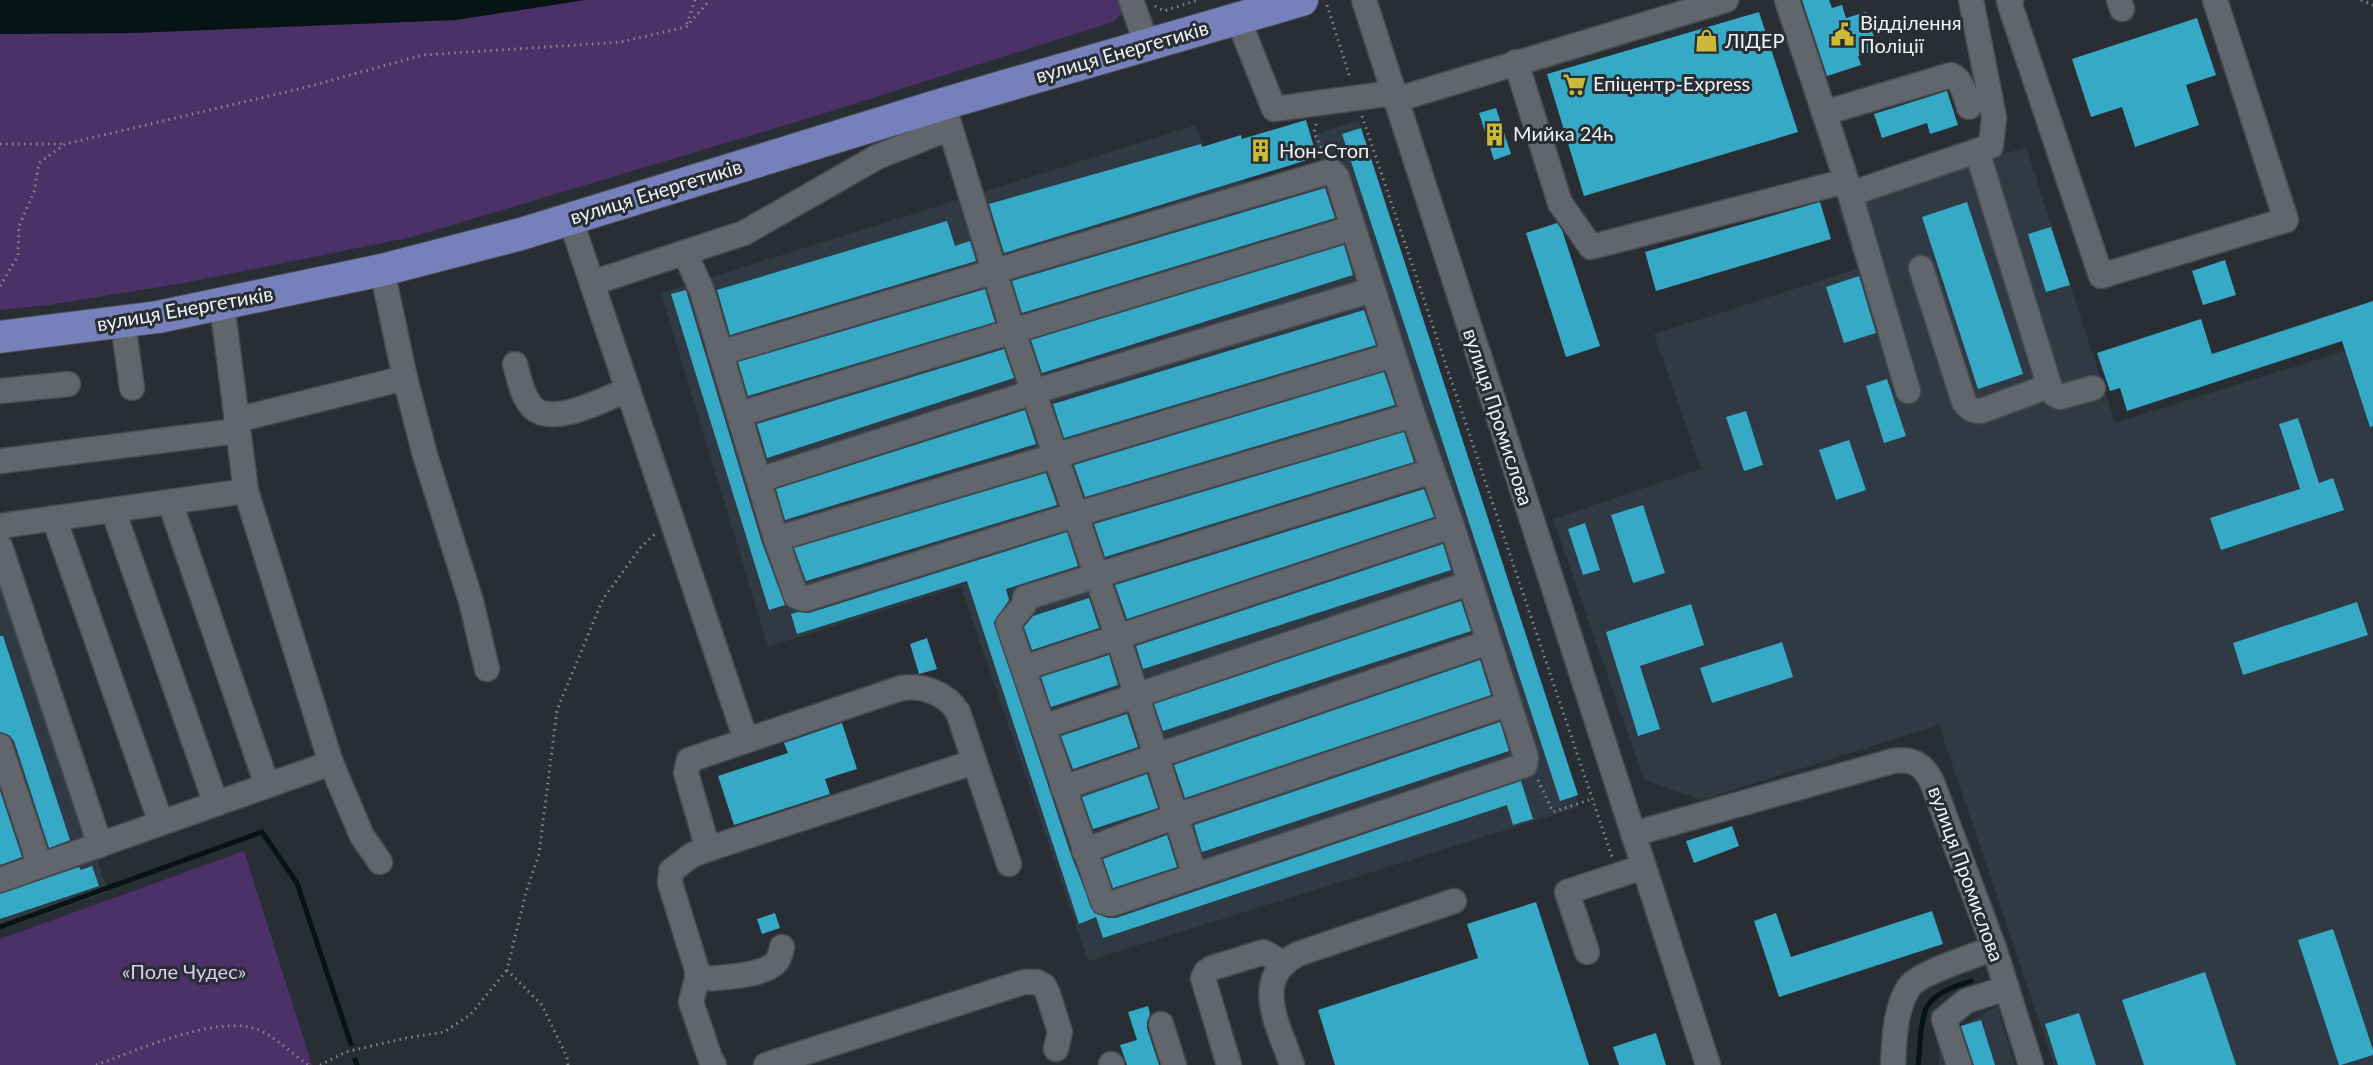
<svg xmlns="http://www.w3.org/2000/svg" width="2373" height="1065" viewBox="0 0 2373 1065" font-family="Lato,sans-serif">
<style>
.built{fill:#303a44}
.green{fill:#4b3167}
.water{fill:#061413}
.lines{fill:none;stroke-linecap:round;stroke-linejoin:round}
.stream{stroke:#061413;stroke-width:5}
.building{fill:#35a9c5}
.minor-casing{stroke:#464b50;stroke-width:27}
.major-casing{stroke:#464b50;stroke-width:34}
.path{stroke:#82878b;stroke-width:3;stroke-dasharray:1.5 4.5;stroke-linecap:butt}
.minor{stroke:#60666c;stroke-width:24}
.major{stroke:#7681bc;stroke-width:32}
.labels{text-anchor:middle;stroke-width:6;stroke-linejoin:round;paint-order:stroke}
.poi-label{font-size:20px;fill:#eff3f6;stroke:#282e33;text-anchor:start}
.street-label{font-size:20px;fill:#eff3f6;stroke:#282e33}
.park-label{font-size:20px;fill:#dcccf2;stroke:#282e33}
</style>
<rect width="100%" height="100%" fill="#282e33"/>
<!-- built -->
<g class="built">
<path d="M1359 120 1579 807 1088 961 961 586 768 647 661 293 1196 125 1211 169 1239 161 1247 183 1321 161 1313 135Z"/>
<path d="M2026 147 2115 423 2373 342V1065H2054L1939 725 1701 800 1644 780 1553 519 1701 469 1654 334 1857 269 1838 207Z"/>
<path d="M0 566 108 892 0 930Z"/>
<path d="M1997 1006 2015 1065H1939V1039Z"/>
</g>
<!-- green -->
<g class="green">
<path d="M584 0H1119L1122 14 1113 22 806 119 412 237 184 283 49 305 0 310V34L132 33 456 20Z"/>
<path d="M244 851 312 1065H0V939Z"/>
</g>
<!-- water -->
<path class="water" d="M0 0H584L456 20 132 33 0 34Z"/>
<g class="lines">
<!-- stream -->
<g class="stream">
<path d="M0 927 262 832 297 883 351 1044"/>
<path d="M355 1060 357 1065"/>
<path d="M1918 1065C1920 1050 1920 1015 1929 1004 1938 991 1957 986 1971 981"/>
</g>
</g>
<!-- building -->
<g class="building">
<path d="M1802 0H1829L1832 8 1842 5 1846 18 1866 12 1878 49 1858 56 1861 65 1827 76Z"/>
<path d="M1759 12 1798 132 1584 196 1547 74Z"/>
<path d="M2197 18 2216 75 2186 85 2199 125 2135 147 2122 107 2091 117 2072 59Z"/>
<path d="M1947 91 1958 125 1930 134 1927 123 1882 138 1874 114Z"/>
<path d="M1496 108 1511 154 1494 160 1479 113Z"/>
<path d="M1306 120 1317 157 1004 253 989 204 1201 144 1202 147 1241 135 1242 139Z"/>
<path d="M1361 128 1578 795 1560 801 1342 134Z"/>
<path d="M1325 188 1335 218 1022 313 1012 281Z"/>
<path d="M1820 202 1831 239 1656 291 1645 252Z"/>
<path d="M1967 202 2023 374 1978 389 1922 217Z"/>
<path d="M947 221 955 246 970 241 976 261 730 335 717 290Z"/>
<path d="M1557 223 1562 230 1600 346 1566 357 1526 233Z"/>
<path d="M2051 227 2070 285 2046 292 2028 234Z"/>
<path d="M1344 245 1353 275 1042 373 1031 340Z"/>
<path d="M2225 260 2236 295 2203 305 2192 271Z"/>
<path d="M1859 276 1876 333 1844 343 1826 287Z"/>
<path d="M985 289 995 322 748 396 738 362Z"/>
<path d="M686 290 762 543 785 605 769 610 671 294Z"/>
<path d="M2373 301V426L2370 427 2342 341 2127 411 2120 388 2110 391 2097 353 2201 319 2212 354Z"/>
<path d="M1364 310 1376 345 1064 438 1053 404Z"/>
<path d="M1004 349 1014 378 767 458 757 424Z"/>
<path d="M1384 372 1395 405 1085 497 1074 465Z"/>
<path d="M1887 379 1906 436 1884 443 1866 386Z"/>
<path d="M1025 410 1036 444 785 520 776 489Z"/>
<path d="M1746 411 1763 465 1744 471 1726 417Z"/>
<path d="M2298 418 2319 483 2333 478 2344 510 2221 550 2210 518 2300 489 2279 424Z"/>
<path d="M1404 432 1414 462 1105 557 1094 524Z"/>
<path d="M1849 440 1866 490 1836 500 1819 450Z"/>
<path d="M1046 473 1057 505 806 581 794 548Z"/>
<path d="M1424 489 1434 517 1127 619 1115 585Z"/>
<path d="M1643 505 1665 573 1633 583 1611 515Z"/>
<path d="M1585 523 1600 570 1583 575 1568 529Z"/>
<path d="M1067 532 1078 566 1006 589 1009 600 994 622 1071 855 1094 913 1108 918H1116L1521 781 1533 819 1513 825 1507 805 1103 938 1096 917 1079 924 967 581 797 634 791 614 798 612 809 613Z"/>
<path d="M1443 544 1451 570 1143 669 1136 646Z"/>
<path d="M1089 598 1099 628 1032 650 1024 627 1033 616Z"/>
<path d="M1461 601 1471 631 1163 731 1154 704Z"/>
<path d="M2357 602 2368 635 2243 675 2233 643Z"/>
<path d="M1691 604 1704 645 1640 666 1660 729 1638 736 1606 632Z"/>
<path d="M0 636H3L70 840 49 848 14 741 9 735 0 732Z"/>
<path d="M927 638 937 669 919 674 910 644Z"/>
<path d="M1782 642 1793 677 1712 703 1700 668Z"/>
<path d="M1109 655 1118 685 1051 707 1041 677Z"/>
<path d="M1480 660 1491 695 1185 798 1174 765Z"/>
<path d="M1127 714 1138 747 1073 769 1061 736Z"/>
<path d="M1500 722 1509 751 1202 852 1194 825Z"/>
<path d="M842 723 857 769 825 779 830 794 734 825 718 776 788 753 784 743Z"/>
<path d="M1147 774 1158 808 1093 829 1082 797Z"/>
<path d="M0 791 22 857 0 865Z"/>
<path d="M1732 826 1739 846 1694 863 1686 841Z"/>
<path d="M1167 835 1177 867 1113 888 1103 859Z"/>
<path d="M92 866 99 886 0 919V894L79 867 81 870Z"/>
<path d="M1536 902 1589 1065H1335L1318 1010 1478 958 1467 924Z"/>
<path d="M1932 911 1943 944 1779 997 1754 921 1776 913 1791 957Z"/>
<path d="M775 913 780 928 762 934 757 919Z"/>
<path d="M2333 929 2373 1050V1055L2341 1065H2339L2298 940Z"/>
<path d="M2205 972 2236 1065H2144L2122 1000Z"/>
<path d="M1148 1006 1150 1014 1147 1022V1028L1159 1065H1127L1120 1045 1137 1040 1128 1012Z"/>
<path d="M2079 1013 2096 1065H2058L2045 1024Z"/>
<path d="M1981 1020 1995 1065H1974L1961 1026Z"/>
<path d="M1656 1033 1666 1065H1619L1613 1047Z"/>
</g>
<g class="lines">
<defs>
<g id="minor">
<path d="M1131 0 1147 45"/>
<path d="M1364 0 1708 1065"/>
<path d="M1787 0 1843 170 1908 391"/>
<path d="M2011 0 2009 2 2101 276 2286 220 2215 0"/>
<path d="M2119 0 2122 9"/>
<path d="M1238 19 1274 109 1393 93"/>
<path d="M1516 62 1560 203 1591 247 1846 181"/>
<path d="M1395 100 1726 0"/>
<path d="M943 104 1013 332 1118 638 1195 876"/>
<path d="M1824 113 1951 75C1963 80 1965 95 1969 107"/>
<path d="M1977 151 2050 388 2054 394 2060 397 2093 388"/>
<path d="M1850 194 1991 146 1994 117 1971 0"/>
<path d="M570 218 746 740"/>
<path d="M685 253 702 291 776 539 796 596 805 599 1074 515 1413 415 1337 177 1331 171 720 353"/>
<path d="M1921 268 1964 402C1969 409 1973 411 1981 411L2049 386"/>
<path d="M382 270 405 378 425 455 471 601 487 669"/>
<path d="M592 283 744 233 877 157 950 128"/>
<path d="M222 304 246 491 331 763 362 836 380 862"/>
<path d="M123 323 132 388"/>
<path d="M515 364C519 378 522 396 532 407 553 428 605 398 628 390"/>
<path d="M0 391 68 384"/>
<path d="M740 414 1352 228"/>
<path d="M1413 415 1452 526 1526 757 1525 765 1111 904 1103 902 1008 624 1024 605 1025 598 1432 471"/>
<path d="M236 420 405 378"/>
<path d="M0 461 237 431"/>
<path d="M759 480 1033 392 1372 290"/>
<path d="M170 502 267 785"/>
<path d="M113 510 216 804"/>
<path d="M54 518 161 823"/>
<path d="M0 526 246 491"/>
<path d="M776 539 1393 355"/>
<path d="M0 546 100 845"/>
<path d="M1024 668 1452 526"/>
<path d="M1043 727 1470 583"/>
<path d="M0 746 40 866"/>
<path d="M1063 788 1489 642"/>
<path d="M1633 834 1893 761C1912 758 1924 765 1932 782L1994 948 2031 1065"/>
<path d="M708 849 686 773 689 760 901 688C923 685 946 693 958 712L1009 864"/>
<path d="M1084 851 1176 816 1508 704"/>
<path d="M0 880 331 763"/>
<path d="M1587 952 1567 892 1643 867"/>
<path d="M697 979C716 978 765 977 777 961 780 957 781 952 782 947"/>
<path d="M1161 1024 1174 1065"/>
<path d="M1111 1064 1112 1065"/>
<path d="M714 1065 710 1058 691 1002 697 979V970L670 883 671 871 692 855 708 849 974 762"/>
<path d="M766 1065 1024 982H1037L1044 986 1048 994 1060 1032 1056 1049"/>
<path d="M1229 1065 1203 978 1206 972 1212 968 1264 952 1282 963"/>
<path d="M1292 1065C1279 1026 1250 979 1298 954L1454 901"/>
<path d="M1893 1065C1894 1041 1895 1008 1909 987 1920 972 1975 956 1994 948"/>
<path d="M1959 1065 1944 1019 1966 1001 2007 988"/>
</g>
<path id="major" d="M0 337 158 317 382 270 521 234 943 104 1302 0"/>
</defs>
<!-- minor casing -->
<use href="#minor" class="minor-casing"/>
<!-- major casing -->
<use href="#major" class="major-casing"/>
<!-- path -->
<g class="path">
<path d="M2361 0 2373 5"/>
<path d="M1327 5 1350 78"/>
<path d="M1155 6 1164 11 1198 0"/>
<path d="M687 24 695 0"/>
<path d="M1362 116 1612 857"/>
<path d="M1316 124 1314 132 1324 154"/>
<path d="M0 144H63"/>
<path d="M0 286 18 256 19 226 34 192 39 163 65 144 303 88 423 55 621 42 686 27 710 0"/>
<path d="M1538 780 1553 812 1592 799"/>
<path d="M96 1065C136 1051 219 1013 259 1030 275 1037 294 1055 308 1065"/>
<path d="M320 1065 346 1052 406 1038 444 1032 470 1015 507 970"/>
<path d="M568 1065 567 1057 542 1005 507 970 526 892 539 854 557 710 603 599 641 547 655 534"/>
</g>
<!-- minor -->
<use href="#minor" class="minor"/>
<!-- major -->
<use href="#major" class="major"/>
</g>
<!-- icons -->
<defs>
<symbol id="civic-bare" viewBox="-9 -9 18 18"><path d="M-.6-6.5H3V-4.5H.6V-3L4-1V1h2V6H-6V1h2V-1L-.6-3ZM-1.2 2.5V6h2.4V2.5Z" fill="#ccb938" stroke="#282e33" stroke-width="2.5" paint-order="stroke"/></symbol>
<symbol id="shop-bare" viewBox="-9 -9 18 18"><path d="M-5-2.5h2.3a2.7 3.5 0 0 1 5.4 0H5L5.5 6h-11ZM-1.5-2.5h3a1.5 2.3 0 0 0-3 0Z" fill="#ccb938" stroke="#282e33" stroke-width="2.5" paint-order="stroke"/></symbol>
<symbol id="supermarket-bare" viewBox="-9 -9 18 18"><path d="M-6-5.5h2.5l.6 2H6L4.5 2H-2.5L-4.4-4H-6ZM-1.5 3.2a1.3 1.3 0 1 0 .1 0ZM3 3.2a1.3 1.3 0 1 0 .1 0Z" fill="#ccb938" stroke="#282e33" stroke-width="2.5" paint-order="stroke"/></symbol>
<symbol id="building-bare" viewBox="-9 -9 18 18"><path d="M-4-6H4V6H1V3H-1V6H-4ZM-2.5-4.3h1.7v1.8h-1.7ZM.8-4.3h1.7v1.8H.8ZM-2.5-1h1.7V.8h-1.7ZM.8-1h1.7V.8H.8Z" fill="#ccb938" stroke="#282e33" stroke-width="2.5" paint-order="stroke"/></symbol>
</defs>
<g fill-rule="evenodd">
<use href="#civic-bare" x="1826" y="18" width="33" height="33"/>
<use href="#shop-bare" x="1690" y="24" width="33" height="33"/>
<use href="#supermarket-bare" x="1558" y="68" width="33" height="33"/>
<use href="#building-bare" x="1478" y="118" width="33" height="33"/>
<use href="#building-bare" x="1244" y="134" width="33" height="33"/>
</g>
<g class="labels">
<!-- poi labels -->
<g class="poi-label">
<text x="1860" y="30">Відділення<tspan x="1860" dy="23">Поліції</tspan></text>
<text x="1725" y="48">ЛІДЕР</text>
<text x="1593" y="91">Епіцентр-Express</text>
<text x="1513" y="141">Мийка 24һ</text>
<text x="1279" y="158">Нон-Стоп</text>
</g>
<!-- street labels -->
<g class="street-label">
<text transform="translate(1122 52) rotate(-16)" y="7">вулиця Енергетиків</text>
<text transform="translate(656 192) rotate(-17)" y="7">вулиця Енергетиків</text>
<text transform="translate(185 309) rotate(-10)" y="7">вулиця Енергетиків</text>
<text transform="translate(1498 417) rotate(72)" y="7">вулиця Промислова</text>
<text transform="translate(1966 874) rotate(70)" y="7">вулиця Промислова</text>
</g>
<!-- park labels -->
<g class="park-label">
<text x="184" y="979">«Поле Чудес»</text>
</g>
</g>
</svg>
